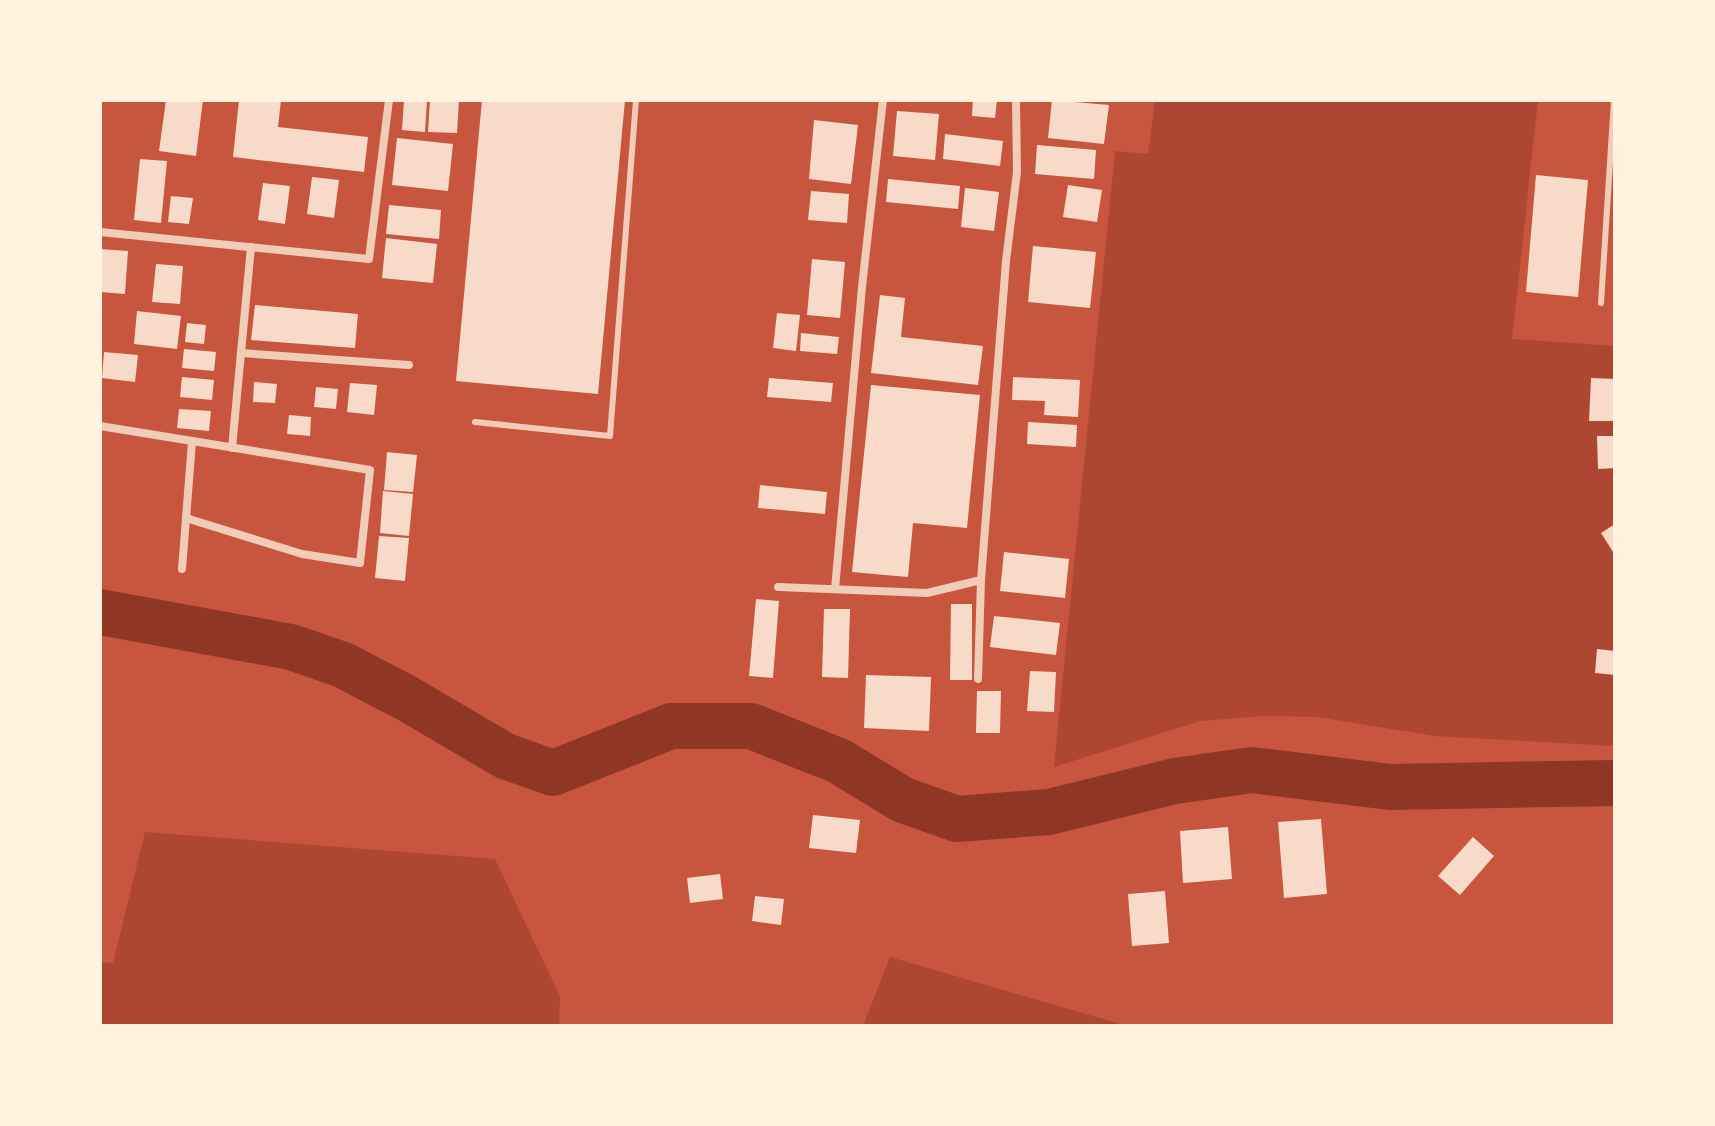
<svg xmlns="http://www.w3.org/2000/svg" width="1715" height="1126" viewBox="0 0 1715 1126" font-family="'Exo 2',sans-serif">
<style>
.green{fill:#ae4732}
.lines{fill:none;stroke-linecap:round;stroke-linejoin:round}
.river{stroke:#8f3625;stroke-width:46}
.building{fill:#f7dbc8}
.service{stroke:#f1ccb7;stroke-width:6}
.minor{stroke:#f1ccb7;stroke-width:8}
</style>
<rect width="100%" height="100%" fill="#c8553d"/>
<!-- green -->
<g class="green">
<path d="M1155 100H1538L1512 339 1615 346V746L1435 736 1317 717 1264 716 1200 721 1054 767 1115 151 1148 154Z"/>
<path d="M145 832 495 859 560 996 559 1026H100V962L113 963Z"/>
<path d="M890 957 1127 1026H863Z"/>
</g>
<g class="lines">
<!-- river -->
<path class="river" d="M100 612 291 647 343 665 408 699 505 756 553 773 671 726H751L839 761 903 800 957 819 1049 812 1175 781 1252 770 1390 787 1615 783"/>
</g>
<!-- building -->
<g class="building">
<path d="M166 100H203L196 156 159 151Z"/>
<path d="M239 100H281L278 127 368 137 364 172 233 157Z"/>
<path d="M404 100H427L425 132 402 130Z"/>
<path d="M430 100H459L457 133 428 132Z"/>
<path d="M482 100H625L598 394 456 381Z"/>
<path d="M973 100H997L995 118 972 116Z"/>
<path d="M1052 100 1109 105 1104 144 1048 138Z"/>
<path d="M897 111 939 114 935 160 893 156Z"/>
<path d="M814 120 858 125 851 184 809 179Z"/>
<path d="M945 134 1003 141 1000 166 943 159Z"/>
<path d="M397 138 453 144 448 191 392 185Z"/>
<path d="M1037 145 1096 150 1094 179 1035 174Z"/>
<path d="M140 159 167 161 161 223 134 220Z"/>
<path d="M1536 175 1588 180 1578 297 1526 292Z"/>
<path d="M312 177 339 180 334 218 307 214Z"/>
<path d="M888 179 960 186 958 209 886 202Z"/>
<path d="M263 183 290 186 285 224 258 220Z"/>
<path d="M1068 185 1102 190 1097 222 1063 217Z"/>
<path d="M965 188 999 192 994 231 961 227Z"/>
<path d="M811 191 849 194 847 223 808 220Z"/>
<path d="M171 196 193 198 189 224 168 222Z"/>
<path d="M389 205 441 210 439 239 386 234Z"/>
<path d="M386 238 437 244 433 283 382 278Z"/>
<path d="M1033 246 1096 252 1090 308 1028 302Z"/>
<path d="M100 249 128 251 125 294 100 292Z"/>
<path d="M812 259 845 262 840 318 807 315Z"/>
<path d="M156 264 183 266 180 304 152 302Z"/>
<path d="M880 295 905 298 901 337 983 346 978 385 871 373Z"/>
<path d="M255 305 358 314 355 348 251 340Z"/>
<path d="M137 311 181 316 177 349 134 344Z"/>
<path d="M777 313 800 315 796 351 773 348Z"/>
<path d="M187 323 206 325 204 344 185 342Z"/>
<path d="M801 333 839 337 837 354 800 351Z"/>
<path d="M184 349 216 352 214 371 182 368Z"/>
<path d="M104 352 138 355 135 382 102 378Z"/>
<path d="M182 377 214 380 212 400 180 397Z"/>
<path d="M1013 377 1080 380 1078 417 1044 415 1045 401 1012 400Z"/>
<path d="M769 378 833 383 831 402 767 397Z"/>
<path d="M1591 378 1615 379V421H1589Z"/>
<path d="M254 382 277 384 275 403 253 402Z"/>
<path d="M350 383 377 385 374 415 347 412Z"/>
<path d="M871 385 980 395 967 528 913 523 908 577 852 572Z"/>
<path d="M316 387 338 389 336 409 314 407Z"/>
<path d="M179 409 211 411 209 431 177 428Z"/>
<path d="M289 415 311 417 310 436 287 434Z"/>
<path d="M1028 422 1077 425 1076 447 1027 444Z"/>
<path d="M1597 436H1615V468L1598 469Z"/>
<path d="M387 452 417 455 413 492 384 490Z"/>
<path d="M760 485 827 492 825 514 758 508Z"/>
<path d="M383 491 413 494 409 536 380 533Z"/>
<path d="M1615 524V555L1601 533Z"/>
<path d="M379 536 409 538 405 581 375 578Z"/>
<path d="M1004 552 1069 559 1065 598 1000 591Z"/>
<path d="M756 599 779 601 773 678 749 676Z"/>
<path d="M951 604H972V680H950Z"/>
<path d="M824 609H850L848 678 822 677Z"/>
<path d="M994 616 1060 623 1056 655 990 647Z"/>
<path d="M1597 649 1615 651V675L1595 673Z"/>
<path d="M1030 671 1056 672 1054 712 1027 711Z"/>
<path d="M866 675 931 677 929 731 864 728Z"/>
<path d="M977 691H1001L1000 733H976Z"/>
<path d="M813 815 860 820 856 853 809 848Z"/>
<path d="M1321 819 1327 894 1284 898 1278 822Z"/>
<path d="M1228 827 1232 879 1183 883 1180 831Z"/>
<path d="M1473 837 1494 856 1460 895 1438 876Z"/>
<path d="M720 874 723 899 690 903 687 878Z"/>
<path d="M1165 891 1169 943 1132 946 1128 894Z"/>
<path d="M755 896 784 899 781 925 752 921Z"/>
</g>
<g class="lines">
<!-- service -->
<g class="service">
<path d="M1601 303 1614 100"/>
<path d="M475 422 610 436 636 100"/>
</g>
<!-- minor -->
<g class="minor">
<path d="M100 232 369 259 389 100"/>
<path d="M241 353 409 365"/>
<path d="M100 426 370 470 360 563 302 554 186 518"/>
<path d="M232 448 251 247"/>
<path d="M182 569 192 442"/>
<path d="M778 587 927 593 981 580"/>
<path d="M835 589 862 287 883 100"/>
<path d="M978 679 981 580 1006 261 1017 172 1016 100"/>
</g>
</g>
<!-- border -->
<rect width="1715" height="1126" fill="none" stroke="#fff3e0" stroke-width="204"/>
</svg>
